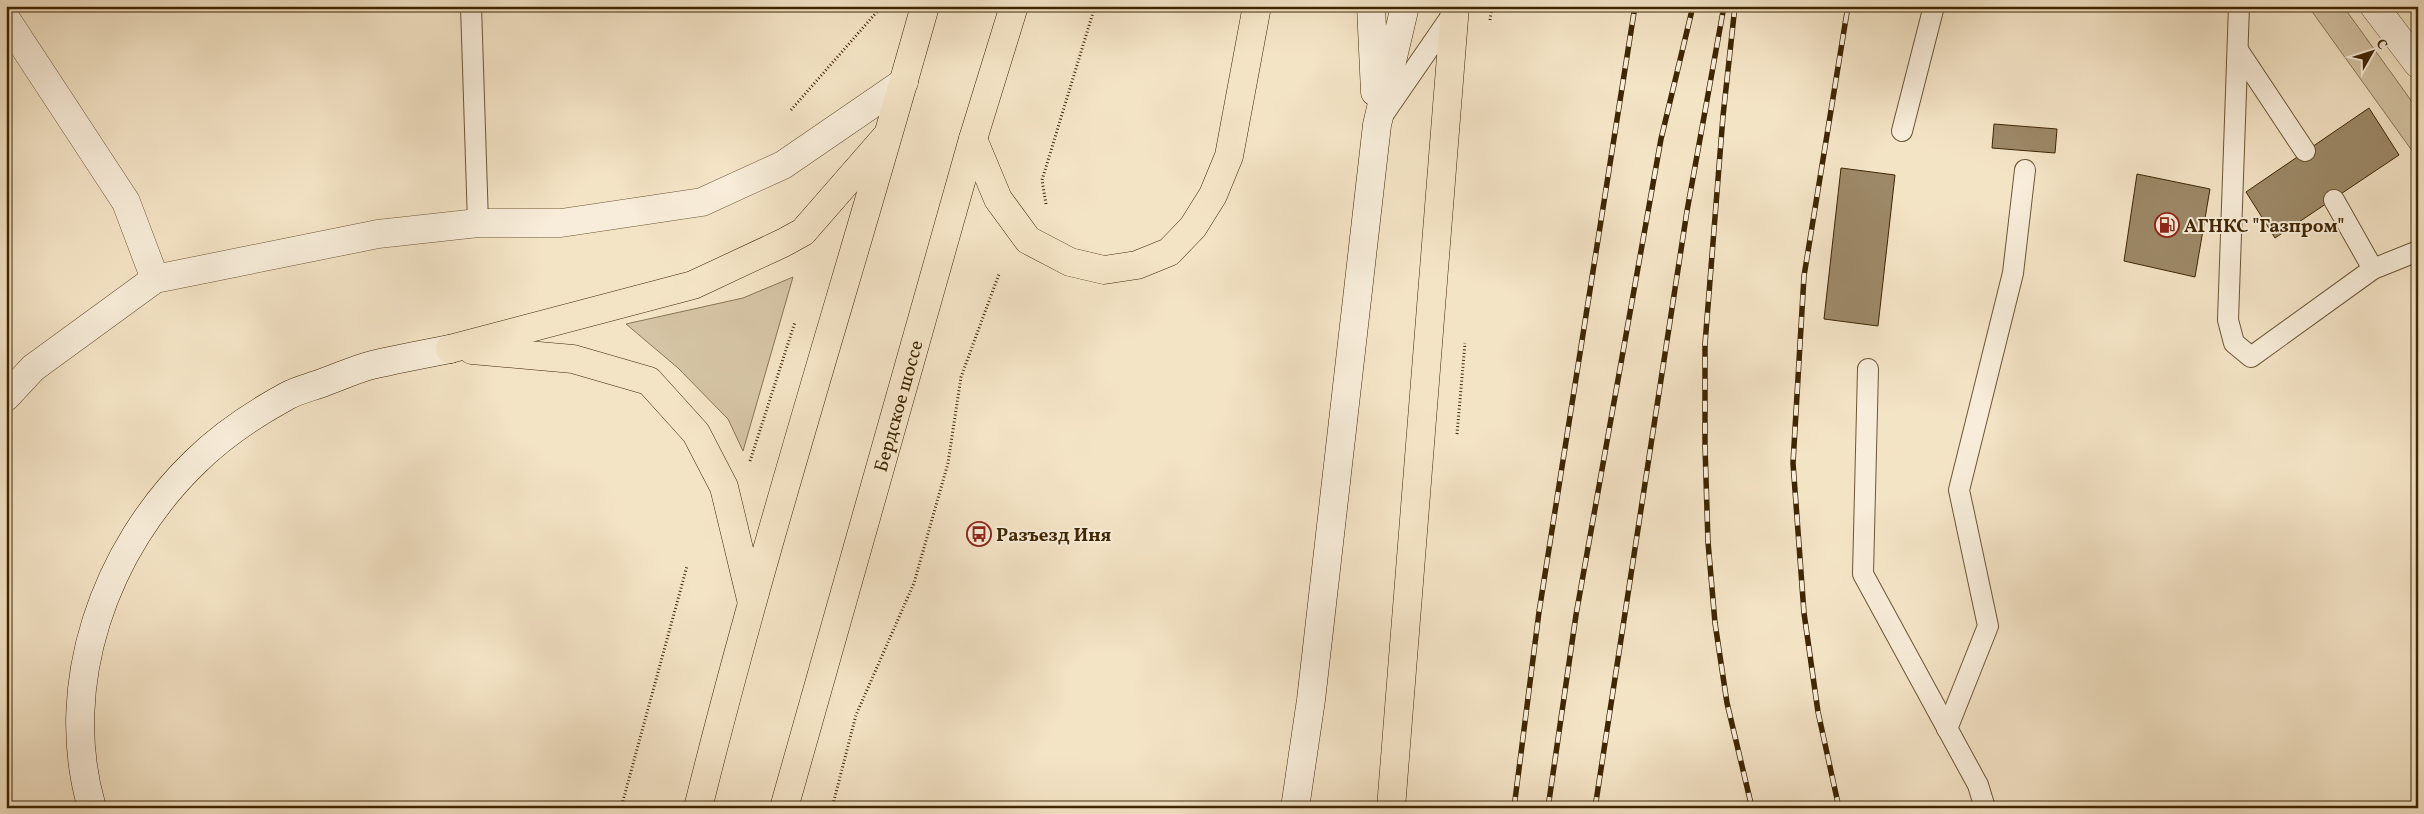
<svg xmlns="http://www.w3.org/2000/svg" width="2424" height="814" viewBox="0 0 2424 814" font-family="Vollkorn,serif">
<style>
.green{fill:#d5c4a5;stroke:#8a7554}
.building{fill:#9d8968;stroke:#3f2603}
.lines{fill:none;stroke-linecap:round;stroke-linejoin:round}
.service-casing{stroke:#6c5634;stroke-width:22}
.minor-casing{stroke:#6c5634;stroke-width:29}
.secondary-casing{stroke:#3f2603;stroke-width:29}
.trunk-casing{stroke:#3f2603;stroke-width:29}
.path{stroke:#3f2603;stroke-width:3;stroke-dasharray:1 2.5;stroke-linecap:butt}
.service{stroke:#f8edda;stroke-width:20}
.minor{stroke:#f8edda;stroke-width:28}
.secondary{stroke:#f8edda;stroke-width:28}
.trunk{stroke:#f4e4c6;stroke-width:28}
.rail-casing{stroke:#3f2603;stroke-width:5.5}
.rail{stroke:#f8edda;stroke-width:4;stroke-dasharray:11;stroke-linecap:butt}
.labels{text-anchor:middle;stroke-width:4;stroke-linejoin:round;paint-order:stroke}
.poi-label{font-size:19px;font-weight:bold;fill:#3f2603;stroke:#f8edda;text-anchor:start}
.street-label{font-size:19px;fill:#3f2603;stroke:#f8edda}
</style>
<rect width="100%" height="100%" fill="#f4e4c6"/>
<filter id="stains"><feTurbulence type="fractalNoise" baseFrequency=".004" numOctaves="4"/><feColorMatrix values="0 0 0 0 .2 0 0 0 0 .09 0 0 0 0 .02 0 0 0 .5 -.17"/></filter>
<radialGradient id="worn" r=".72"><stop offset=".6" stop-color="#630" stop-opacity="0"/><stop offset="1" stop-color="#630" stop-opacity=".3"/></radialGradient>
<!-- green -->
<g class="green">
<path d="M2308 6H2343L2418 110V159Z"/>
<path d="M793 277 743 451 728 419 678 368 626 324 743 298Z"/>
</g>
<!-- building -->
<g class="building">
<path d="M2369 108 2399 155 2275 238 2246 192Z"/>
<path d="M1994 124 2057 129 2055 153 1992 148Z"/>
<path d="M1841 168 1895 175 1878 326 1824 319Z"/>
<path d="M2137 174 2210 189 2195 277 2124 261Z"/>
</g>
<g class="lines">
<defs>
<g id="service">
<path d="M471 6 478 223"/>
<path d="M2239 6 2228 320 2234 343 2251 357 2373 269 2418 251"/>
<path d="M2238 50 2305 151"/>
<path d="M1383 115 1454 12"/>
<path d="M1902 131 1934 6"/>
<path d="M2334 200 2373 269"/>
<path d="M1868 369 1863 574 1978 785 1985 808"/>
<path d="M1947 729 1988 626 1959 490 2013 273 2025 170"/>
</g>
<g id="minor">
<path d="M2374 6 2418 64"/>
<path d="M6 19 126 202 155 279"/>
<path d="M6 397 33 368 155 279 378 234 478 223H561L702 202 783 165 904 82"/>
</g>
<g id="secondary">
<path d="M1371 6 1375 92"/>
<path d="M92 808C56 685 105 549 195 462 222 435 254 414 287 396 298 390 311 387 322 383 339 377 356 369 372 365 398 359 424 354 450 349"/>
<path d="M1295 808 1311 700 1377 125 1405 6"/>
</g>
<g id="trunk">
<path d="M973 139 998 199 1028 240 1070 262 1104 270 1137 265 1169 252 1193 227 1213 195 1229 156 1257 6"/>
<path d="M450 349 693 285 783 243 803 232 885 138"/>
<path d="M472 350 573 359 649 381 696 433 724 487 751 599"/>
<path d="M698 808C765 538 850 274 925 6"/>
<path id="s1" d="M784 808 973 139 1014 6"/>
<path d="M1391 808 1455 6"/>
</g>
</defs>
<!-- service casing -->
<use href="#service" class="service-casing"/>
<!-- minor casing -->
<use href="#minor" class="minor-casing"/>
<!-- secondary casing -->
<use href="#secondary" class="secondary-casing"/>
<!-- trunk casing -->
<use href="#trunk" class="trunk-casing"/>
<!-- path -->
<g class="path">
<path d="M1490 20 1492 6"/>
<path d="M791 110 882 6"/>
<path d="M1046 204 1042 180 1095 6"/>
<path d="M1457 434 1465 343"/>
<path d="M750 461 795 322"/>
<path d="M621 808 687 566"/>
<path d="M832 808 856 715 914 583 948 463 961 377 999 274"/>
</g>
<!-- service -->
<use href="#service" class="service"/>
<!-- minor -->
<use href="#minor" class="minor"/>
<!-- secondary -->
<use href="#secondary" class="secondary"/>
<!-- trunk -->
<use href="#trunk" class="trunk"/>
<defs>
<g id="rail">
<path d="M1735 6 1723 116 1705 344V446L1708 542 1715 623 1727 703 1752 808"/>
<path d="M1514 808 1539 612 1635 6"/>
<path d="M1548 808 1576 615 1661 139 1693 6"/>
<path d="M1595 808 1687 211 1724 6"/>
<path d="M1839 808 1818 712 1804 613 1793 463 1804 276 1848 6"/>
</g>
</defs>
<!-- rail casing -->
<use href="#rail" class="rail-casing"/>
<!-- rail -->
<use href="#rail" class="rail"/>
</g>
<!-- icons -->
<defs>
<symbol id="fuel-ring" viewBox="-11 -11 22 22"><circle r="9.5" fill="#f8edda" stroke="#8f2418" stroke-width="1.5"/><path d="M-5.5-6h7V0h2V4h1.3V-2.5L3-4.5l.8-.8L6-3V5H2.5V1h-1V6h-7ZM-4.2-4.7v3.2H.2V-4.7Z" fill="#8f2418"/></symbol>
<symbol id="bus-ring" viewBox="-11 -11 22 22"><circle r="9.5" fill="#f8edda" stroke="#8f2418" stroke-width="1.5"/><path d="M-5-6H5V4H4V6H2V4H-2V6H-4V4H-5ZM-3.5-4V0h7V-4ZM-3.5 1.2v1.5H-2V1.2ZM2 1.2v1.5H3.5V1.2Z" fill="#8f2418"/></symbol>
</defs>
<g fill-rule="evenodd">
<use href="#fuel-ring" x="2153" y="211" width="28" height="28"/>
<use href="#bus-ring" x="965" y="520" width="28" height="28"/>
</g>
<g class="labels">
<!-- poi labels -->
<g class="poi-label">
<text x="2184" y="232">АГНКС "Газпром"</text>
<text x="996" y="541">Разъезд Иня</text>
</g>
<!-- street labels -->
<g class="street-label">
<text dy="7" stroke="none"><textPath href="#s1" startOffset="418">Бердское шоссе</textPath></text>
</g>
</g>
<!-- margin -->
<rect width="2424" height="814" fill="none" stroke="#f4e4c6" stroke-width="25"/>
<rect x="8" y="8" width="2409" height="799" fill="none" stroke="#3f2603" stroke-width="2.5"/>
<rect x="12" y="12" width="2399" height="789" fill="none" stroke="#3f2603"/>
<!-- north arrow -->
<g transform="translate(2372 52) rotate(51)" stroke="#f8edda" stroke-width="4" paint-order="stroke">
<path d="M0-4L9 19L0 12L-9 19Z" fill="#3f2603"/>
<text y="-8" font-size="14" font-weight="bold" text-anchor="middle" fill="#3f2603">С</text>
</g>
<rect width="100%" height="100%" filter="url(#stains)"/>
<rect width="100%" height="100%" fill="url(#worn)"/>
</svg>
